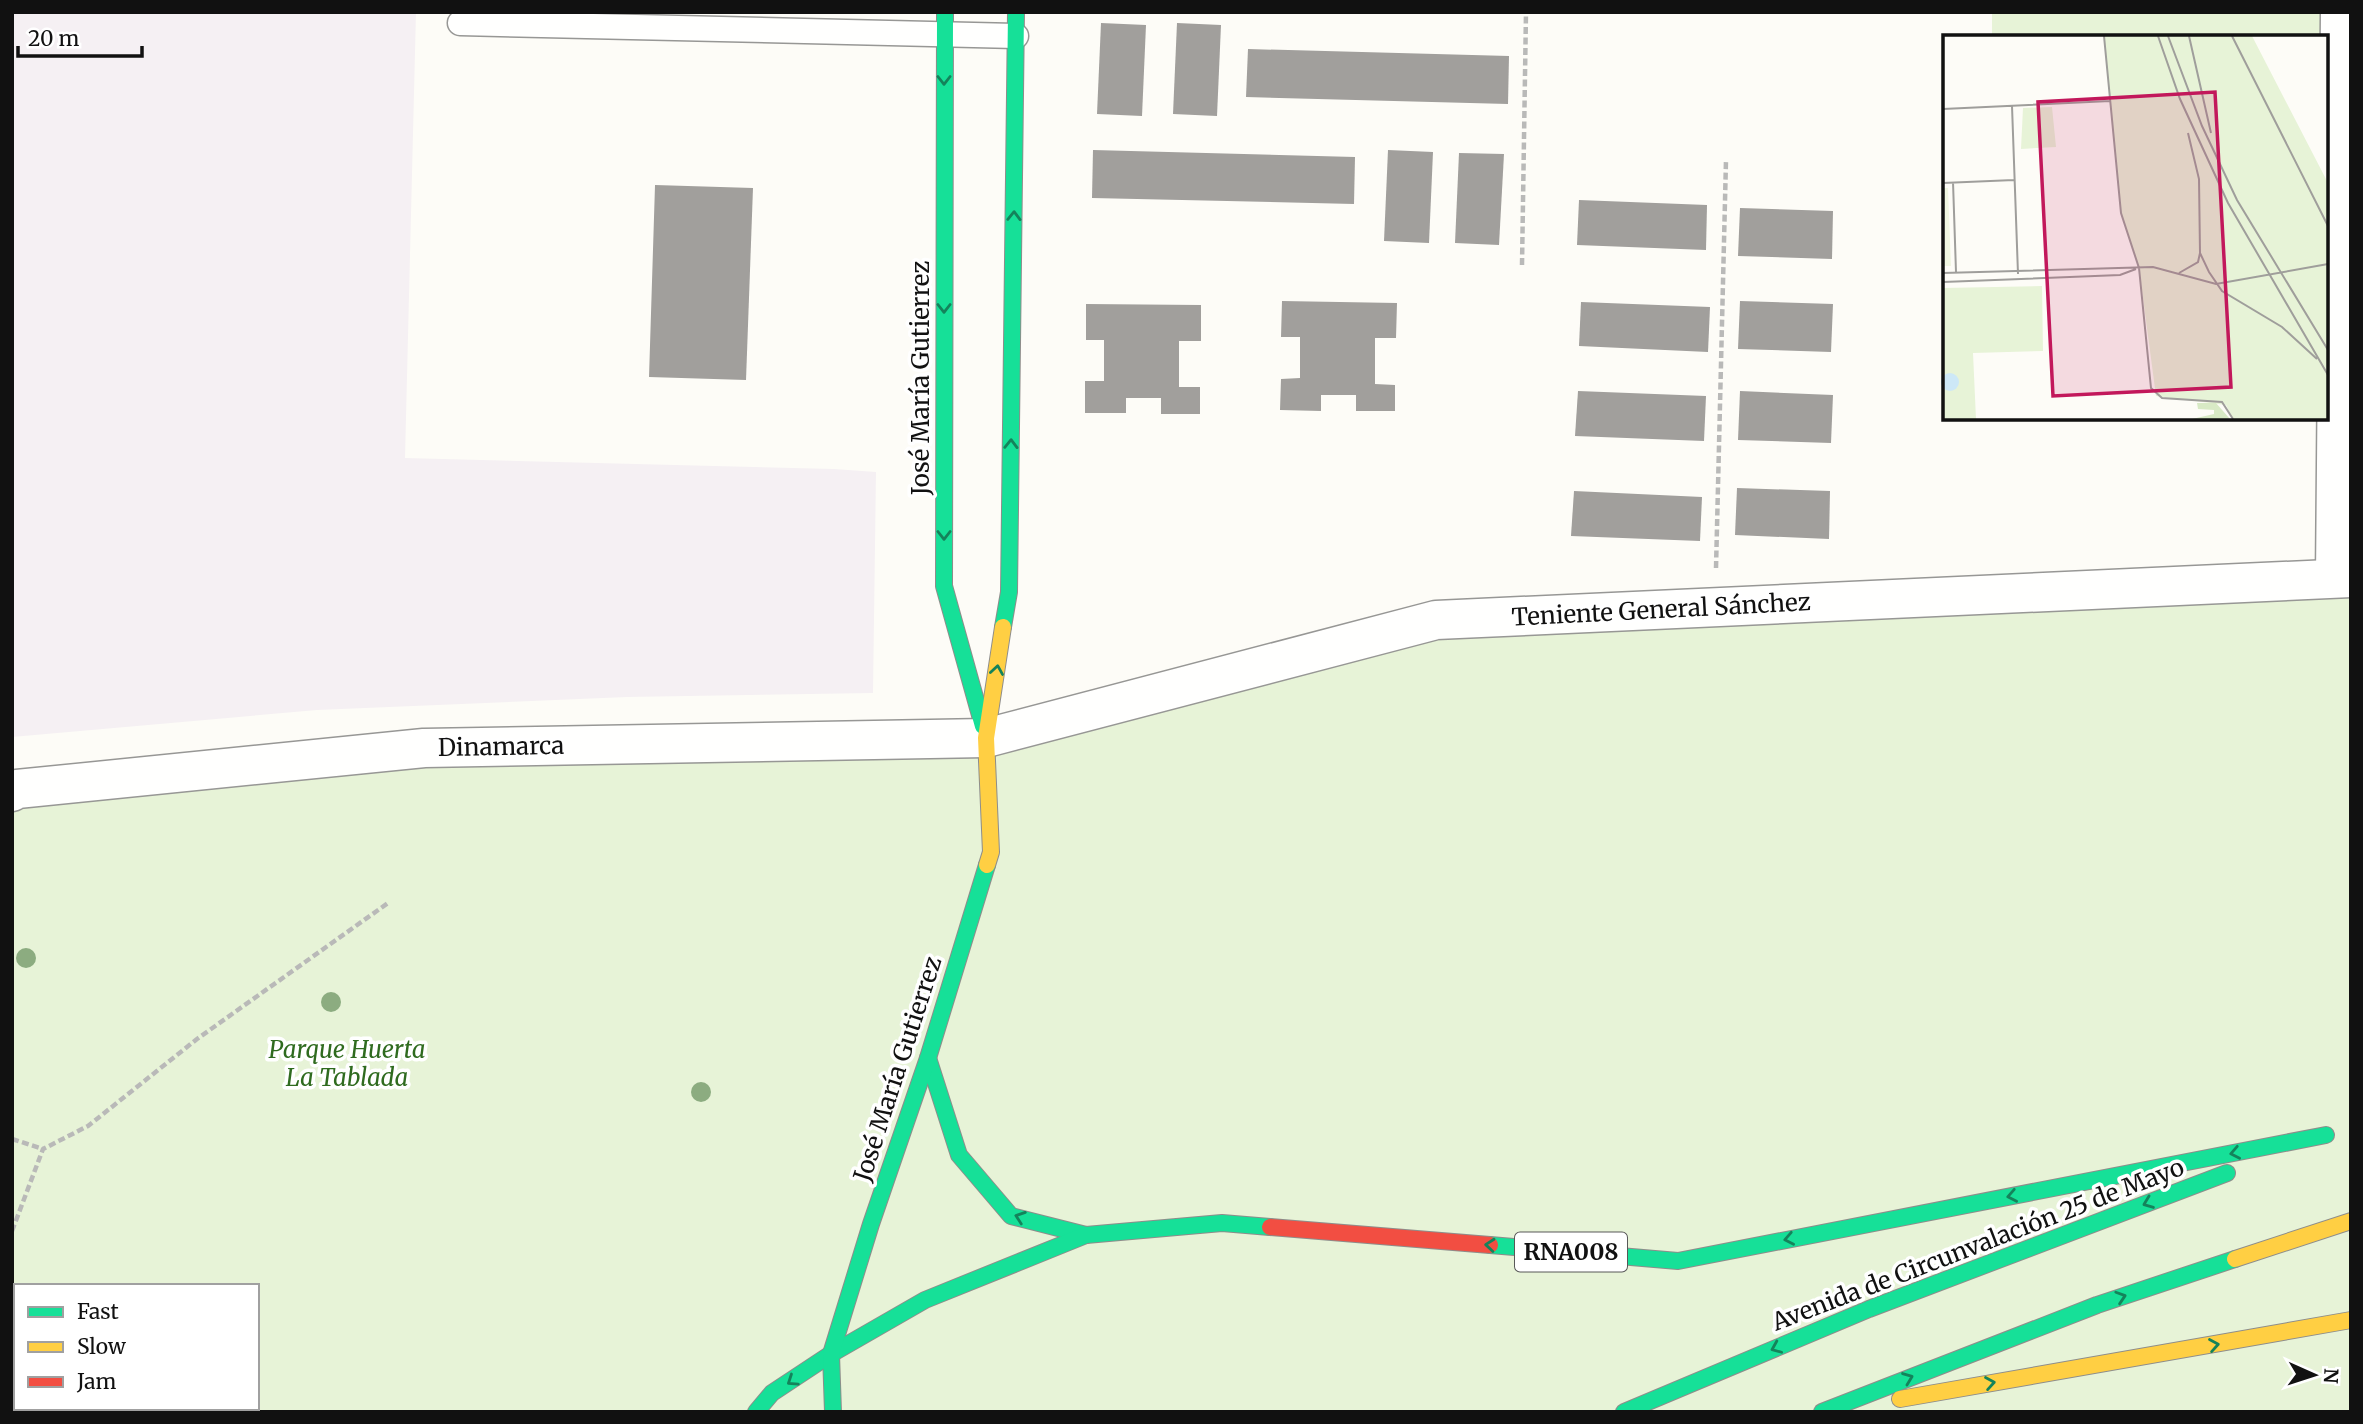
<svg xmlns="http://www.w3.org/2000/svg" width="2363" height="1424" viewBox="0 0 2363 1424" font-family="Merriweather,serif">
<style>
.industrial{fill:#f5f0f3}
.green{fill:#e7f3d7;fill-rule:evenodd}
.building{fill:#a19f9c}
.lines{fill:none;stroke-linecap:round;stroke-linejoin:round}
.lane-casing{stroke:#979795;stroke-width:27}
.street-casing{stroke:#979795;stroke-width:41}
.fast-casing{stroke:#8e8d8b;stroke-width:18}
.slow-casing{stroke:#8e8d8b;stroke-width:18}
.jam-casing{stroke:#8e8d8b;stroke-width:18}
.path{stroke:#b9b9b8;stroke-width:4.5;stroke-dasharray:7 3.5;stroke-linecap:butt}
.lane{stroke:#fffffe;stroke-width:24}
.street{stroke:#fffffe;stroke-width:38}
.fast{stroke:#16e098;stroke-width:16}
.slow{stroke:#ffcf43;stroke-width:16}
.jam{stroke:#f24e42;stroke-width:16}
.tree{fill:#8cac80}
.oneway{stroke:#14835b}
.labels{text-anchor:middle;stroke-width:7;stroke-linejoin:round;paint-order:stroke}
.shield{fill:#fff;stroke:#585858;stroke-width:2}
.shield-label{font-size:23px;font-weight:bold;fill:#111}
.street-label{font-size:24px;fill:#111;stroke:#fff}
.park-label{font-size:24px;font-style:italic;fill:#2f6b1f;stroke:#fff}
.inset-road{fill:none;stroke:#9f9e9b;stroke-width:2}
.view{fill:#c2185b;fill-opacity:0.15;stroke:#c2185b;stroke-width:3.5}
.inset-edge{fill:none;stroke:#111;stroke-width:3.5}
</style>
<rect width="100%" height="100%" fill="#fdfcf7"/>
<!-- industrial -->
<path class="industrial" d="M12 12H416L405 458 834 469 876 472 873 693 627 697 317 710 12 737Z"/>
<!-- green -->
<g class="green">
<path d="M1992 12H2321L2320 37H1992Z"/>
<path d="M2351 578V1412H12V792L424 748 986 738 1436 620ZM16 1286H257V1408H16Z"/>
</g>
<!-- building -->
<g class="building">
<path d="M1101 23 1146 25 1142 116 1097 114Z"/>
<path d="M1177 23 1221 25 1217 116 1173 114Z"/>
<path d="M1248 49 1509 56 1508 104 1246 97Z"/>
<path d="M1093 150 1355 157 1354 204 1092 198Z"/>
<path d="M1388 150 1433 152 1429 243 1384 241Z"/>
<path d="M1459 153 1504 154 1499 245 1455 243Z"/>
<path d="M655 185 753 188 746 380 649 377Z"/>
<path d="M1579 200 1707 205 1706 250 1577 245Z"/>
<path d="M1740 208 1833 211 1832 259 1738 256Z"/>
<path d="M1282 301 1397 303 1396 338H1375V384L1395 385V411H1356V395H1321V411L1280 410 1281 379 1300 378V337H1281Z"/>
<path d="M1740 301 1833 304 1831 352 1738 349Z"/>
<path d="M1581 302 1710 307 1708 352 1579 346Z"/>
<path d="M1086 304 1201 305V341H1179V387H1200V414H1161V398H1126V413H1085V381H1104V340H1086Z"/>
<path d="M1578 391 1706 396 1704 441 1575 436Z"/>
<path d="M1740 391 1833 395 1831 443 1738 440Z"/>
<path d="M1737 488 1830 491 1829 539 1735 535Z"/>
<path d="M1574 491 1702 497 1700 541 1571 536Z"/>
</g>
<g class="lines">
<defs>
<path id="lane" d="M460 23 1016 36"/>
<g id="street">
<path d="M2335 578 2340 12"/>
<path d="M12 792 17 789 424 748 986 738 1436 620 2351 578"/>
</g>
<g id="fast">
<path d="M945 12 944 586 983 726"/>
<path d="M1003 627 1009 592 1016 12"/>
<path d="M928 1058 959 1155 1011 1216 1086 1235"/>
<path d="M1490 1245 1678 1261 2326 1135"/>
<path d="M756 1412 772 1393 831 1354 925 1300 1086 1235 1222 1223 1270 1227"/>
<path d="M833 1412 831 1354 871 1224 928 1058 987 865"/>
<path d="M1624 1412 1869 1309 2227 1173"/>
<path d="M1822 1412 2097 1305 2235 1259"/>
</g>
<g id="slow">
<path d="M987 865 991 852 986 738 1003 627"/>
<path d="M2235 1259 2351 1221"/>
<path d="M1900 1399 2351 1320"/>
</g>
<path id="jam" d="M1270 1227 1490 1245"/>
</defs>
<!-- lane casing -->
<use href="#lane" class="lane-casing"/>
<!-- street casing -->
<use href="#street" class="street-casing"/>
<!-- fast casing -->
<use href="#fast" class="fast-casing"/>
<!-- slow casing -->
<use href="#slow" class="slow-casing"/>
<!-- jam casing -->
<use href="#jam" class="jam-casing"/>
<!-- path -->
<g class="path">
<path d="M1522 265 1526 12"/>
<path d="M1716 568 1726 160"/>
<path d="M12 1139 43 1149"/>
<path d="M12 1231 43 1149 88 1126 197 1039 388 903"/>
</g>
<!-- lane -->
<use href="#lane" class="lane"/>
<!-- street -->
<use href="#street" class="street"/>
<!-- fast -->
<use href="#fast" class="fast"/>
<!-- slow -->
<use href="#slow" class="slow"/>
<!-- jam -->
<use href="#jam" class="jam"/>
</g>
<!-- trees -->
<g class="tree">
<circle cx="26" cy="958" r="10"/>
<circle cx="331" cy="1002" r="10"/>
<circle cx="701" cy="1092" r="10"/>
</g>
<!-- one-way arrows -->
<defs><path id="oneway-chevron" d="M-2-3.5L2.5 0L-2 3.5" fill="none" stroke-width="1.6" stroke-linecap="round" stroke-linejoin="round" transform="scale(1.75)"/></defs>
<g class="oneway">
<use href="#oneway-chevron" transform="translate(944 80) rotate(90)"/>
<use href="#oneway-chevron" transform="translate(1014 216) rotate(-89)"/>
<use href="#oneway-chevron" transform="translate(944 308) rotate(90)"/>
<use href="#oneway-chevron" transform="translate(1011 444) rotate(-89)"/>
<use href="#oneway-chevron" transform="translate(944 535) rotate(90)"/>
<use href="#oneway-chevron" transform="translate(997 670) rotate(-81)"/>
<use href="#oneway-chevron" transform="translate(2235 1153) rotate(169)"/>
<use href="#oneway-chevron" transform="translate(2012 1196) rotate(169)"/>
<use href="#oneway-chevron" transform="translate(2148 1203) rotate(159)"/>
<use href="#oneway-chevron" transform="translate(1020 1217) rotate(-161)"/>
<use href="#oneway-chevron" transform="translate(1789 1239) rotate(169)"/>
<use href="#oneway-chevron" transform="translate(1490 1245) rotate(-175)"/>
<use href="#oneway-chevron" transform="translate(2121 1297) rotate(-18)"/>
<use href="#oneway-chevron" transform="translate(2214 1345) rotate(-10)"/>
<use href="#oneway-chevron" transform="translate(1776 1348) rotate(157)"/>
<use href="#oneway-chevron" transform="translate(1908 1378) rotate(-21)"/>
<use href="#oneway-chevron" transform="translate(792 1381) rotate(146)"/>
<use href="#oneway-chevron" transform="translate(1990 1383) rotate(-10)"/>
</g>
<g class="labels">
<!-- shield labels -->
<rect class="shield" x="1515" y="1232.5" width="112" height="39" rx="5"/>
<g class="shield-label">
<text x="1571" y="1260">RNA008</text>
</g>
<!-- street labels -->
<g class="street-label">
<text transform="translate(921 378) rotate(-90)" y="8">José María Gutierrez</text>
<text transform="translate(1661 610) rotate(-3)" y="8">Teniente General Sánchez</text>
<text transform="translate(501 747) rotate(-1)" y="8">Dinamarca</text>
<text transform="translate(898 1069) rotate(-72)" y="8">José María Gutierrez</text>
<text transform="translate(1978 1245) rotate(-21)" y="8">Avenida de Circunvalación 25 de Mayo</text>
</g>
<!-- park labels -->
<g class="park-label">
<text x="347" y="1058">Parque Huerta<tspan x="347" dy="28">La Tablada</tspan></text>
</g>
</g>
<!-- overview -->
<g transform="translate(1943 35)">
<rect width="385" height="385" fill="#fdfcf7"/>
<path d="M161 1H309L385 148V384H290L283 370 213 361 196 233 178 178ZM109 72 113 112 78 114 80 73ZM99 251 100 316 30 318 33 384H0V253Z" fill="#e7f3d7"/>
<path d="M254 368H273L287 384H249L271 379V375L255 374Z" fill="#d8eac5"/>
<path d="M0 153H5L8 231H0Z" fill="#f0f6e1"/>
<path d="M-2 347a9 9 0 1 1 18 0a9 9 0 1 1-18 0Z" fill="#cde8f7"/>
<path class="inset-road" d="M161 1 178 178 196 233 208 353 219 363 279 367 290 384M215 1 237 64 285 168 385 340M225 1 259 91 294 165 385 315M246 1 268 98M289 1 385 191M69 71 75 239M0 74 167 66M245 98 256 144 257 218 266 237 279 256 339 292 374 324M10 147 13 237M0 148 71 145M0 238 210 232 273 249 385 229M236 238 255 227 257 218M0 247 177 240 193 234"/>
<path class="view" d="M272 57 288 352 110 361 95 67Z"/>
<rect width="385" height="385" class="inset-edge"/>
</g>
<!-- border -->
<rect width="2363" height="1424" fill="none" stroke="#111111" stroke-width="28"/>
<!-- legend -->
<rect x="14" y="1284" width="245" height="126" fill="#ffffff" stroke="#a0a0a0" stroke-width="2"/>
<rect x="28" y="1307" width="35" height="10" fill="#16e098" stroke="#a0a0a0" stroke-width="2"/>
<text x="77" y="1319" font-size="21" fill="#111111">Fast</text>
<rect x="28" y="1342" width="35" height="10" fill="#ffcf43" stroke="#a0a0a0" stroke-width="2"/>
<text x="77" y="1354" font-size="21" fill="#111111">Slow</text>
<rect x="28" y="1377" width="35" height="10" fill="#f24e42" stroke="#a0a0a0" stroke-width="2"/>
<text x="77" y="1389" font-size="21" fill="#111111">Jam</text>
<!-- north arrow -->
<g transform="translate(2314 1375) rotate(93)" stroke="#ffffff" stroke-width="5" paint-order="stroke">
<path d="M0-5L12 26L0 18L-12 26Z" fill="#111111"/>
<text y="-10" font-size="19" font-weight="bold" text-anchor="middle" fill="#111111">N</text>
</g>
<!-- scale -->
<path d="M18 46v10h124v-10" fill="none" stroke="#111111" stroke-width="3.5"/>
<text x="28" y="46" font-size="21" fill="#111111" stroke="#ffffff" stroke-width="5" paint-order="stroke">20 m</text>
</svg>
